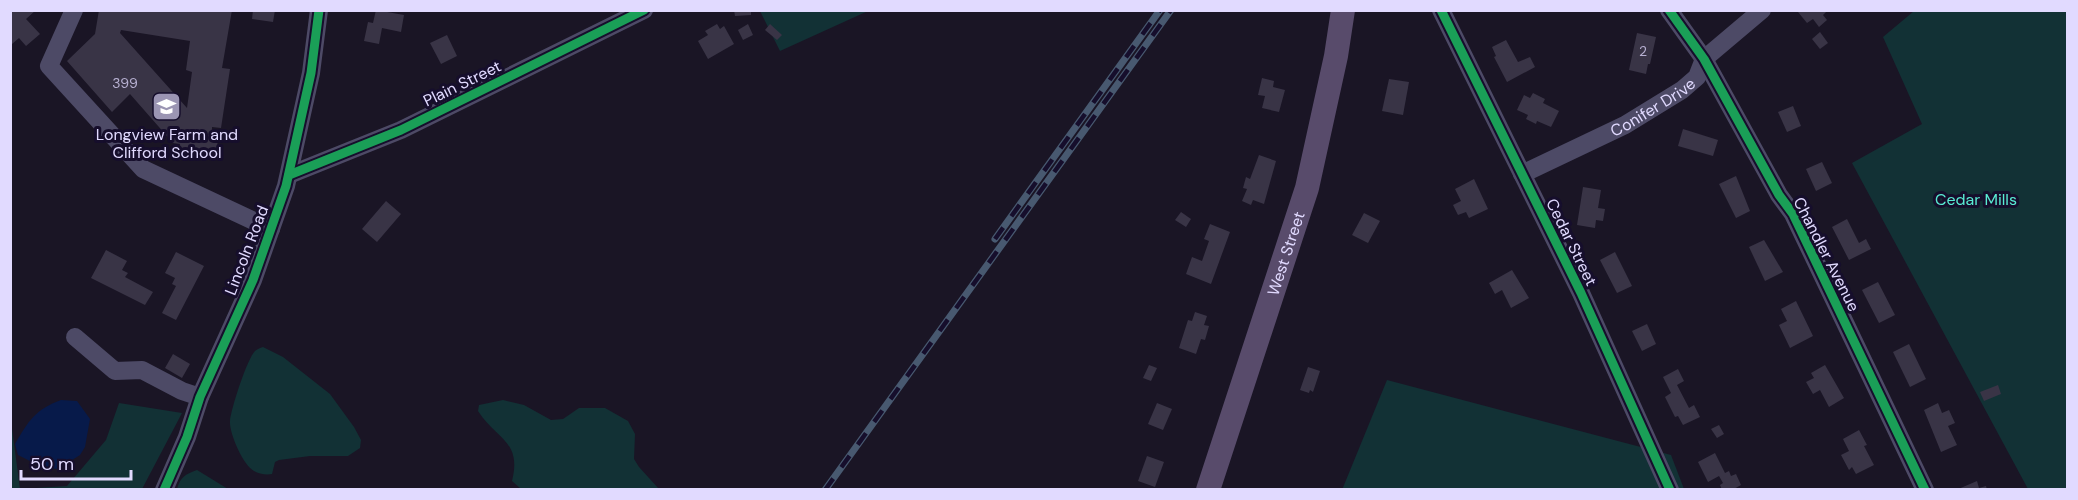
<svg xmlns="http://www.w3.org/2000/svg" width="2078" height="500" viewBox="0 0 2078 500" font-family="'DM Sans',sans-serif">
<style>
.green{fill:#123135}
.water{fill:#071a4a}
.building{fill:#393446;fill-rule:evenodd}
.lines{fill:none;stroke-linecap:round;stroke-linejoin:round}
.minor{stroke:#4d4a66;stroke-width:18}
.major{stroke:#584b6b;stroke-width:24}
.rail-casing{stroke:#485970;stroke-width:7}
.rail{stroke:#160e2c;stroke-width:4.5;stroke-dasharray:14;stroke-linecap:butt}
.cycleway-casing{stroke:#160e2c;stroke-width:13}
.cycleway{stroke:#1a9f57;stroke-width:9}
.labels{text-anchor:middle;stroke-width:6;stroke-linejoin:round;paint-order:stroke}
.number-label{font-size:14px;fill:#b7b0d1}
.street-label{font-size:16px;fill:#e1daff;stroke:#160e2c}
.poi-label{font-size:16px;fill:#e1daff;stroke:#160e2c}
.park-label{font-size:16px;fill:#59ecd3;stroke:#160e2c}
</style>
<rect width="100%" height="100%" fill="#1a1525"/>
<!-- green -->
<g class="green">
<path d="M760 11H868L780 51Z"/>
<path d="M1914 11H2067V489H2028L1852 163 1922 124 1883 37Z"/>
<path d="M263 347 283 357 330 394 354 427 361 440 360 448 348 456H310L279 460 275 462 272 474C266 475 259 474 254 471 243 465 229 433 230 421 231 409 247 359 255 351 257 349 260 348 263 347Z"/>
<path d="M1387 380 1671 455 1684 489 1342 490Z"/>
<path d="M503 400 524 405 551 420 563 419 579 408H605L628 421 635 434 634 459 639 467 659 489H521L512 481C522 441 497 440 478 411L479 405Z"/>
<path d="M119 403 182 413 142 489H11V421L20 489 67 486 106 440Z"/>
<path d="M197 470 228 489H177C180 477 186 474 197 470Z"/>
</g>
<!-- water -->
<path class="water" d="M61 400 77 401 90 419 85 447 80 455 58 469 42 467 18 455 15 444C28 421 36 409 61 400Z"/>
<!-- building -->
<g class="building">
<path d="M10 10H36L26 19 40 34 26 46 19 38 12 44 10 41Z"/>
<path d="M99 10H232L222 68 230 69 221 128 212 127V138H218L216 158 178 153 180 144 173 143 130 94 112 112 67 61 95 34ZM121 30 190 41 186 70 192 72 187 108 120 33Z"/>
<path d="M253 10H275L273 22 252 19Z"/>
<path d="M376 10 404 15 401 32 382 28 379 44 364 41 368 22 373 23Z"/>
<path d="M734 10H751V15L735 16Z"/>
<path d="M1800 10H1828L1823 15 1827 20 1819 27 1813 19 1807 23 1798 12Z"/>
<path d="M717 24 720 29 724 26 734 44 708 59 698 41 708 35 705 31Z"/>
<path d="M748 24 753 35 743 40 738 30Z"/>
<path d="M770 24 782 35 777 40 765 30Z"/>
<path d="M1820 32 1828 43 1820 49 1812 39Z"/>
<path d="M1637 33 1656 37 1650 64H1648L1646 74 1629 70Z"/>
<path d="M447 35 457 56 441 64 430 43Z"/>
<path d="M1506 40 1518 62 1530 57 1535 67 1507 82 1494 57 1496 56 1492 47Z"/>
<path d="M1262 78 1274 81 1273 87 1285 90 1279 112 1262 108 1265 96 1258 95Z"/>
<path d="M1389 79 1409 82 1403 115 1382 111Z"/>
<path d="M1533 93 1545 99 1543 103 1559 111 1551 127 1537 121 1536 124 1526 119 1528 115 1517 110 1524 95 1530 98Z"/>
<path d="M1793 106 1801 126 1787 132 1778 112Z"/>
<path d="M1683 129 1718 140 1713 156 1678 146Z"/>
<path d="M1259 155 1276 161 1264 204 1253 200 1251 205 1242 201 1247 189 1243 188 1246 177 1250 179Z"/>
<path d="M1822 162 1832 183 1816 191 1806 169Z"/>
<path d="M1736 176 1750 211 1736 218 1719 184Z"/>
<path d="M1474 179 1488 209 1469 218 1466 212 1458 215 1453 205 1461 201 1455 189Z"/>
<path d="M1583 187 1601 190 1598 208 1605 209 1603 221 1596 220 1595 228 1577 225Z"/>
<path d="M386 201 401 214 377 242 362 229Z"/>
<path d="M1181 212 1191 219 1186 227 1175 220Z"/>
<path d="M1364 213 1380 221 1368 243 1352 235Z"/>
<path d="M1847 219 1859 243 1866 239 1871 249 1849 260 1832 227Z"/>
<path d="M1210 224 1230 232 1211 284 1186 274 1192 257 1202 261 1209 241 1204 239Z"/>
<path d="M1764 240 1783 272 1765 281 1749 247Z"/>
<path d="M106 250 127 261 122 270 128 273 125 277 153 292 145 305 91 278Z"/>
<path d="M176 252 204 266 176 320 162 313 176 286 172 284 175 278 165 273Z"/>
<path d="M1615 252 1632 286 1617 293 1600 260Z"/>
<path d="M1512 270 1529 298 1511 308 1502 290 1495 294 1489 283Z"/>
<path d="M1878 282 1895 315 1879 323 1862 290Z"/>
<path d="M1796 301 1813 336 1790 348 1779 325 1787 321 1781 309Z"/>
<path d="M1195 312 1207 316 1204 325 1209 326 1205 340 1201 339 1196 354 1179 348 1188 320 1192 321Z"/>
<path d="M1647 324 1656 344 1642 351 1632 331Z"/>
<path d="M1909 344 1926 379 1910 387 1893 352Z"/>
<path d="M173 354 190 364 182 378 165 368Z"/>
<path d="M1149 365 1157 368 1151 381 1143 378Z"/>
<path d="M1825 365 1844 398 1829 407 1820 390 1813 394 1806 382 1814 378 1811 373Z"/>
<path d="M1308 367 1320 371 1313 392 1310 390 1309 393 1300 390Z"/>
<path d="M1678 369 1684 381 1677 385 1689 408 1694 405 1700 417 1683 425 1678 416 1675 417 1665 397 1671 393 1663 377Z"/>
<path d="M1998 385 2001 394 1984 401 1980 392Z"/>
<path d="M1157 403 1172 409 1163 430 1148 424Z"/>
<path d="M1938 403 1942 413 1949 410 1955 423 1948 426 1957 445 1941 452 1924 410Z"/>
<path d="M1719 425 1724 434 1717 438 1711 429Z"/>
<path d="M1859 430 1867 445 1864 446 1874 465 1856 474 1852 467 1849 470 1841 455 1849 451 1843 439Z"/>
<path d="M1715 453 1725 473 1729 471 1731 476 1736 474 1741 485 1732 490H1722L1720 485 1723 483 1719 476 1708 482 1698 462Z"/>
<path d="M1147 456 1164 462 1155 487 1138 481Z"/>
<path d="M1977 481 1979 488 1986 486 1987 490H1956Z"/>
</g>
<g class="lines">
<!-- minor -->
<g class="minor">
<path d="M74 10 49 66 143 169 271 229"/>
<path d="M1441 10 1581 293 1670 490"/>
<path d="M1669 10 1704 59 1779 195 1793 214 1925 490"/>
<path id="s1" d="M1522 174 1625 125 1682 90 1697 77 1704 59 1762 10"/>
<path d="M289 175 401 130 644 10"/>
<path d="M75 337 115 371 142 370 182 391 200 397"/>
<path d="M164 490 187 437 200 397 253 280 286 186 311 73 319 10"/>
</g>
<!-- major -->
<path class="major" id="s2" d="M1208 490 1307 188 1336 56 1343 10"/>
<defs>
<g id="rail">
<path d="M995 239 1160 10"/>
<path d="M825 490 1171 10"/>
</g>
</defs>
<!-- rail casing -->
<use href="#rail" class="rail-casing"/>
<!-- rail -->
<use href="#rail" class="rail"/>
<defs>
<g id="cycleway">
<path d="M1441 10 1581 293 1670 490"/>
<path d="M1669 10 1704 59 1779 195 1793 214 1925 490"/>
<path d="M289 175 401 130 644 10"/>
<path d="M164 490 187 437 200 397 253 280 286 186 311 73 319 10"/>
</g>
</defs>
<!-- cycleway casing -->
<use href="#cycleway" class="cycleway-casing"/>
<!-- cycleway -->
<use href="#cycleway" class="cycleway"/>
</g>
<!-- icons -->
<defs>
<symbol id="school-square" viewBox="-11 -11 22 22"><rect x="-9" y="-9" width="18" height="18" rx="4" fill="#9b95b3" stroke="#160e2c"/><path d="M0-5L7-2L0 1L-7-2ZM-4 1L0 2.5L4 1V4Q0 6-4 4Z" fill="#fff"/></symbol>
</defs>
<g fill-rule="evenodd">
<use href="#school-square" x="150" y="90" width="33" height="33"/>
</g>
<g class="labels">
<!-- number labels -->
<g class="number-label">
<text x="1643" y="56">2</text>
<text x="125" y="88">399</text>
</g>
<!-- street labels -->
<g class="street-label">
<text transform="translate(462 83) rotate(-26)" y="6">Plain Street</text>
<text dy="6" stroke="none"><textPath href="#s1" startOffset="147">Conifer Drive</textPath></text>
<text transform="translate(1572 242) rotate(64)" y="6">Cedar Street</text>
<text transform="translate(246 250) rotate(-69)" y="6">Lincoln Road</text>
<text dy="6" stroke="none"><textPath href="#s2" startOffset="249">West Street</textPath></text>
<text transform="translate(1827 254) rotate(63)" y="6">Chandler Avenue</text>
</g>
<!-- poi labels -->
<g class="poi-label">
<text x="167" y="140">Longview Farm and<tspan x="167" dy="18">Clifford School</tspan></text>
</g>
<!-- park labels -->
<g class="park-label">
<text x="1976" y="205">Cedar Mills</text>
</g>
</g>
<!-- border -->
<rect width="2078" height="500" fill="none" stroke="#e1daff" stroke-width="24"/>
<!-- scale -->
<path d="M21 470v9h110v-9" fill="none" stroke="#e1daff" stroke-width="3"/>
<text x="30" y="470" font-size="18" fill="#e1daff" stroke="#160e2c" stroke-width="4.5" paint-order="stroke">50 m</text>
</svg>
